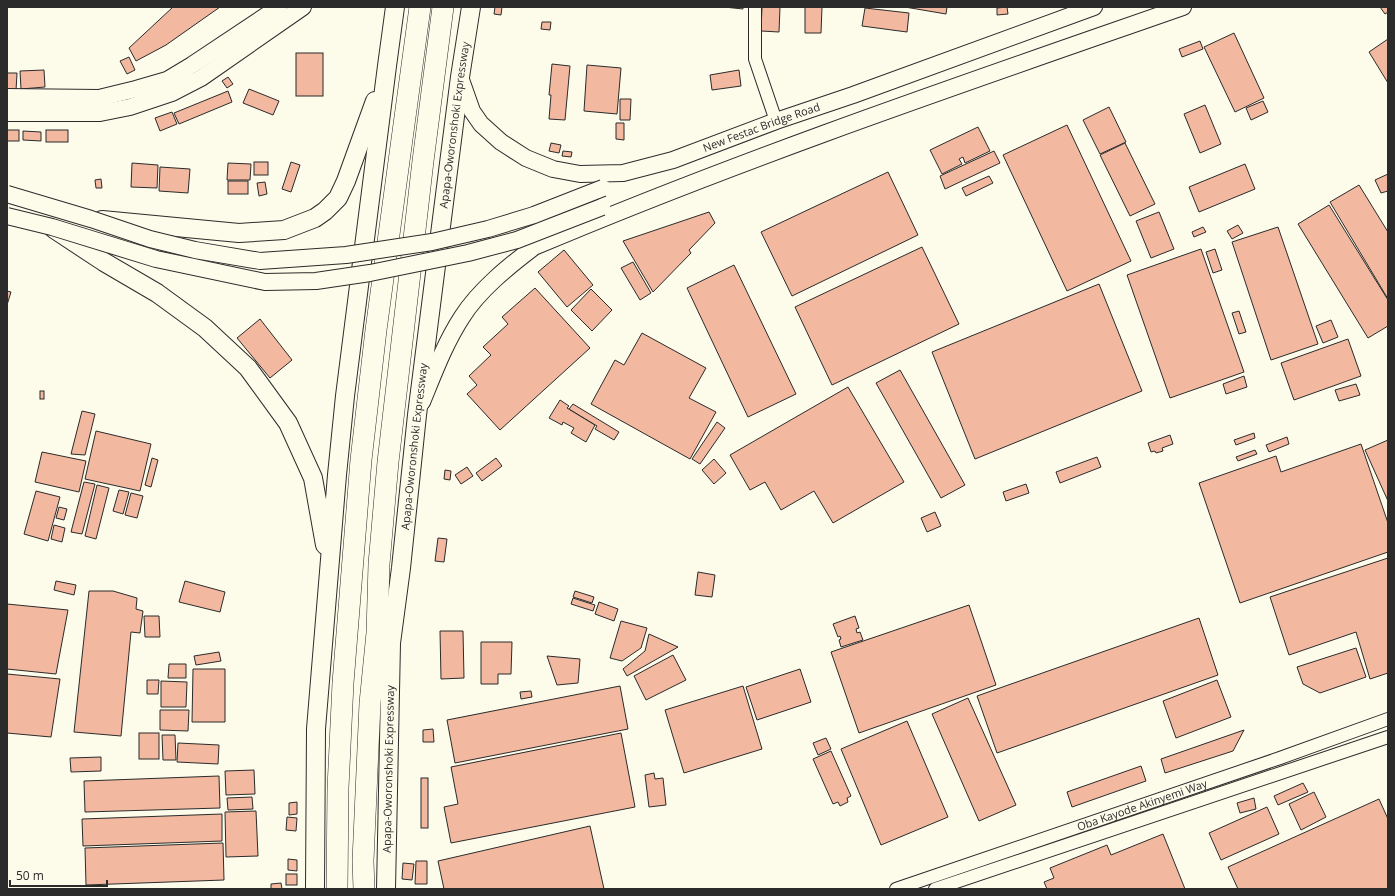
<svg xmlns="http://www.w3.org/2000/svg" width="1395" height="896" viewBox="0 0 1395 896" font-family="'Open Sans',sans-serif">
<style>
.building{fill:#f2b8a0;stroke:#2b2b2b}
.lines{fill:none;stroke-linecap:round;stroke-linejoin:round}
.street-casing{stroke:#2b2b2b;stroke-width:14}
.secondary-casing{stroke:#2b2b2b;stroke-width:18}
.primary-casing{stroke:#2b2b2b;stroke-width:20}
.highway-casing{stroke:#2b2b2b;stroke-width:22}
.street{stroke:#fdfbea;stroke-width:12}
.secondary{stroke:#fdfbea;stroke-width:16}
.primary{stroke:#fdfbea;stroke-width:18}
.highway{stroke:#fdfbea;stroke-width:21}
.secondary-bridge-casing{stroke:#2b2b2b;stroke-width:18;stroke-linecap:butt}
.secondary-bridge{stroke:#fdfbea;stroke-width:16}
.labels{text-anchor:middle;stroke-width:3;stroke-linejoin:round;paint-order:stroke}
.street-label{font-size:11px;fill:#2b2b2b;stroke:#fdfbea}
</style>
<rect width="100%" height="100%" fill="#fdfbea"/>
<!-- building -->
<g class="building">
<path d="M173 7H220L166 45 136 61 129 48Z"/>
<path d="M495 7H502L501 15 494 14Z"/>
<path d="M724 7H743V9Z"/>
<path d="M762 7H780L779 32 761 31Z"/>
<path d="M805 7H822L821 33H805Z"/>
<path d="M905 7H947L946 14Z"/>
<path d="M1007 7 1008 14 997 15V8Z"/>
<path d="M1380 7H1388V12L1385 14Z"/>
<path d="M865 8 909 13 907 32 862 26Z"/>
<path d="M542 22H551L550 30 541 29Z"/>
<path d="M1234 33 1264 98 1235 112 1204 47Z"/>
<path d="M1388 39V83L1369 52Z"/>
<path d="M1200 41 1203 49 1182 57 1179 49Z"/>
<rect x="296" y="53" width="27" height="43"/>
<path d="M129 57 135 70 127 74 120 61Z"/>
<path d="M552 64 570 66 565 120 549 119 551 95H549Z"/>
<path d="M587 65 621 68 617 114 584 111Z"/>
<path d="M44 70 45 87 21 89 20 71Z"/>
<path d="M739 70 741 86 712 90 710 75Z"/>
<path d="M7 73H17L16 91H7Z"/>
<path d="M228 77 233 84 227 88 222 81Z"/>
<path d="M249 89 279 101 273 115 243 103Z"/>
<path d="M228 91 232 102 179 124 174 113Z"/>
<path d="M620 99H631L630 120H620Z"/>
<path d="M1263 101 1268 112 1251 120 1246 108Z"/>
<path d="M1205 105 1221 144 1200 153 1184 114Z"/>
<path d="M1109 107 1126 142 1100 154 1083 120Z"/>
<path d="M172 112 177 124 160 131 155 118Z"/>
<path d="M616 123H624V140L616 139Z"/>
<path d="M1067 125 1131 261 1067 291 1003 155Z"/>
<path d="M978 127 990 151 965 163 963 157 959 159 962 164 942 174 930 150Z"/>
<rect x="7" y="130" width="12" height="11"/>
<rect x="46" y="130" width="22" height="12"/>
<path d="M23 131 41 132V141L23 140Z"/>
<path d="M551 143 561 145 559 153 549 151Z"/>
<path d="M1125 143 1155 204 1130 216 1100 155Z"/>
<path d="M563 151 572 152 571 157 562 156Z"/>
<path d="M994 151 1000 163 945 189 940 176Z"/>
<rect x="254" y="162" width="14" height="13"/>
<path d="M291 162 300 165 291 192 282 189Z"/>
<path d="M132 163 158 165 157 188 131 187Z"/>
<path d="M228 163 251 164 250 180H227Z"/>
<path d="M1245 164 1255 189 1199 212 1189 187Z"/>
<path d="M160 167 190 169 188 193 159 191Z"/>
<path d="M888 172 918 235 792 296 761 232Z"/>
<path d="M1388 174V191L1381 193 1375 180Z"/>
<path d="M989 176 993 183 966 196 962 188Z"/>
<path d="M101 179 102 188H96L95 180Z"/>
<rect x="228" y="181" width="20" height="13"/>
<path d="M265 182 267 194 259 196 257 183Z"/>
<path d="M1359 185 1388 232V299L1330 202Z"/>
<path d="M1329 205 1388 300V326L1368 338 1298 224Z"/>
<path d="M709 212 715 223 689 250 691 253 653 292 623 241Z"/>
<path d="M1159 212 1174 249 1151 258 1136 221Z"/>
<path d="M1238 225 1243 233 1232 239 1227 231Z"/>
<path d="M1203 227 1206 232 1194 237 1192 232Z"/>
<path d="M1278 227 1318 344 1271 360 1232 242Z"/>
<path d="M922 247 959 324 832 385 795 307Z"/>
<path d="M1201 249 1244 372 1170 398 1127 275Z"/>
<path d="M1215 249 1222 270 1213 273 1206 252Z"/>
<path d="M564 250 593 285 567 307 538 272Z"/>
<path d="M633 262 651 293 640 300 621 268Z"/>
<path d="M734 265 796 394 748 417 687 288Z"/>
<path d="M1099 284 1142 391 975 459 932 352Z"/>
<path d="M535 288 590 348 500 430 467 394 477 385 469 376 491 355 483 347 508 324 502 317Z"/>
<path d="M591 289 612 310 592 331 571 310Z"/>
<path d="M7 291 11 292 7 305Z"/>
<path d="M1239 311 1246 332 1239 334 1232 313Z"/>
<path d="M260 319 292 360 270 378 237 338Z"/>
<path d="M1331 320 1338 337 1323 343 1316 326Z"/>
<path d="M642 333 706 368 689 398 716 412 690 459 591 404 615 360 624 365Z"/>
<path d="M1348 339 1361 376 1294 400 1281 363Z"/>
<path d="M900 370 965 485 941 498 876 383Z"/>
<path d="M1244 376 1247 387 1226 394 1223 384Z"/>
<path d="M1356 384 1360 395 1339 401 1335 390Z"/>
<path d="M848 387 904 482 833 523 814 491 781 510 765 482 750 490 730 455Z"/>
<rect x="40" y="391" width="4" height="8"/>
<path d="M560 400 569 406 567 408 595 425 586 442 571 433 574 428 563 422 562 425 549 418Z"/>
<path d="M573 404 619 432 614 440 595 429 597 426 569 409Z"/>
<path d="M82 411 95 414 85 455 71 454Z"/>
<path d="M717 422 725 428 700 464 692 459Z"/>
<path d="M96 431 151 444 140 491 85 479Z"/>
<path d="M1254 433 1255 438 1236 445 1234 440Z"/>
<path d="M1170 435 1173 444 1162 448 1163 451 1156 453 1155 451 1151 452 1148 443Z"/>
<path d="M1287 437 1289 444 1269 452 1266 445Z"/>
<path d="M1388 440V501L1365 450Z"/>
<path d="M1361 444 1388 523V552L1240 603 1199 483 1276 456 1281 472Z"/>
<path d="M1255 450 1257 454 1238 461 1236 457Z"/>
<path d="M42 452 86 461 79 492 35 482Z"/>
<path d="M1097 457 1101 467 1060 483 1056 472Z"/>
<path d="M152 458 158 460 151 487 145 485Z"/>
<path d="M496 458 502 466 482 481 476 473Z"/>
<path d="M714 459 726 473 714 484 702 470Z"/>
<path d="M467 467 473 476 461 484 455 475Z"/>
<path d="M445 470 451 471 450 480 444 479Z"/>
<path d="M84 482 95 484 82 534 71 532Z"/>
<path d="M1026 484 1029 493 1006 501 1003 492Z"/>
<path d="M97 485 109 488 96 539 85 536Z"/>
<path d="M119 490 129 492 123 514 113 511Z"/>
<path d="M36 491 60 497 48 541 24 534Z"/>
<path d="M131 493 143 496 137 518 125 515Z"/>
<path d="M59 507 67 509 64 520 56 518Z"/>
<path d="M935 512 941 526 927 532 921 518Z"/>
<path d="M54 525 65 528 62 542 51 539Z"/>
<path d="M438 538 447 539 444 562 435 561Z"/>
<path d="M1388 558V673L1370 679 1356 632 1289 655 1270 597Z"/>
<path d="M698 572 715 575 712 597 695 595Z"/>
<path d="M56 581 76 585 74 595 54 590Z"/>
<path d="M185 581 225 592 220 612 179 602Z"/>
<path d="M89 591H113L137 598 136 609 143 611 140 633 131 632 121 736 74 732Z"/>
<path d="M575 591 594 597 592 603 573 597Z"/>
<path d="M573 598 595 605 593 611 571 604Z"/>
<path d="M599 602 618 609 614 621 595 614Z"/>
<path d="M7 604 68 610 56 674 7 669Z"/>
<path d="M969 605 996 685 859 733 831 652Z"/>
<path d="M144 616H159L160 637H145Z"/>
<path d="M855 616 859 628 856 629 857 633 860 632 863 640 841 647 839 640 841 639 840 636 838 637 833 624Z"/>
<path d="M1199 618 1218 675 997 753 977 696Z"/>
<path d="M621 621 647 628 641 648 622 661 610 658Z"/>
<path d="M440 631H463L464 678 441 679Z"/>
<path d="M649 634 678 647 627 676 623 669 645 651Z"/>
<path d="M481 642H512L511 674H498V684H481Z"/>
<path d="M1356 648 1366 677 1320 693 1303 684 1297 667Z"/>
<path d="M219 652 221 661 196 665 194 656Z"/>
<path d="M673 655 686 680 646 700 634 676Z"/>
<path d="M547 656 580 659 578 683 557 685Z"/>
<path d="M169 664H186V678H168Z"/>
<path d="M193 669H225V722H192Z"/>
<path d="M800 669 811 702 757 720 746 687Z"/>
<path d="M7 674 60 679 51 737 7 733Z"/>
<path d="M147 680H159L158 694H147Z"/>
<path d="M1217 680 1231 717 1176 738 1163 701Z"/>
<path d="M161 681 187 682 186 707H161Z"/>
<path d="M620 686 628 729 455 763 447 720Z"/>
<path d="M743 686 762 749 684 773 665 710Z"/>
<path d="M531 691 532 697 521 699 520 692Z"/>
<path d="M968 698 1016 805 979 821 932 714Z"/>
<path d="M160 710H189L188 731 160 730Z"/>
<path d="M907 721 948 817 881 845 841 749Z"/>
<path d="M433 729 434 742H423V730Z"/>
<path d="M1244 730 1233 751 1165 773 1161 759Z"/>
<rect x="139" y="733" width="20" height="26"/>
<path d="M621 733 635 807 451 843 444 807 458 804 451 767Z"/>
<path d="M162 735H175L176 760H163Z"/>
<path d="M826 738 831 749 818 755 813 743Z"/>
<path d="M178 743 219 745 218 764 177 762Z"/>
<path d="M831 751 851 796 847 798 848 802 840 806 838 802 833 804 813 759Z"/>
<path d="M101 757V771L71 772 70 758Z"/>
<path d="M1141 766 1146 781 1072 807 1067 792Z"/>
<path d="M254 770 255 794 226 795 225 771Z"/>
<path d="M654 773 655 779 663 778 666 805 649 807 645 775Z"/>
<path d="M219 776 220 808 85 812 84 781Z"/>
<rect x="421" y="778" width="7" height="50"/>
<path d="M1303 783 1308 792 1278 805 1274 796Z"/>
<path d="M1314 792 1326 817 1301 830 1289 804Z"/>
<path d="M252 797 253 809 228 810 227 798Z"/>
<path d="M1254 798 1256 809 1240 813 1237 803Z"/>
<path d="M1379 799 1388 819V889H1238L1228 867Z"/>
<path d="M297 802V814L289 815V803Z"/>
<path d="M1267 807 1279 834 1221 860 1209 833Z"/>
<path d="M256 811 258 856 226 857 225 812Z"/>
<path d="M222 814V841L83 846 82 819Z"/>
<path d="M287 817 297 818 296 831 286 830Z"/>
<path d="M590 826 604 889H444L438 861Z"/>
<path d="M1163 834 1185 889H1047L1044 882 1054 878 1050 868 1107 845 1111 855Z"/>
<path d="M223 843 224 880 86 885 85 848Z"/>
<path d="M288 859 297 860V871L288 870Z"/>
<path d="M416 861H427V884H415Z"/>
<path d="M403 863 414 864 412 880 402 879Z"/>
<rect x="286" y="874" width="11" height="11"/>
<path d="M281 883 282 889H271V884Z"/>
</g>
<g class="lines">
<defs>
<g id="street">
<path d="M755 7V59L776 121"/>
<path id="s1" d="M896 889 1280 758 1388 719"/>
<path d="M935 889 1388 737"/>
</g>
<g id="secondary">
<path id="s2" d="M460 77 472 111 481 124 501 142 526 158 553 169 580 174 623 173 673 160 776 121 853 95 1094 7"/>
<path d="M7 97 99 98 136 89 167 80 192 65 279 7"/>
<path d="M7 113H100L130 107 172 93 201 78 303 7"/>
<path d="M422 402C434 373 445 343 462 317 479 290 509 266 534 247 747 157 965 83 1183 7"/>
</g>
<g id="primary">
<path d="M102 220 239 233 284 230 315 218 325 211 338 198 346 181 375 101"/>
<path d="M54 229 104 262 157 293 205 328 248 368 288 423 313 478 325 545"/>
<path d="M315 889 316 729 337 475 345 396 387 66 395 7"/>
<path id="s3" d="M386 889 391 643 401 568 417 415 460 77 471 7"/>
</g>
<g id="highway">
<path d="M337 889 338 788 343 683 361 460 376 330 420 7"/>
<path d="M364 889 363 861 370 703 377 633 379 564 388 462 423 161 443 7"/>
</g>
</defs>
<!-- street casing -->
<use href="#street" class="street-casing"/>
<!-- secondary casing -->
<use href="#secondary" class="secondary-casing"/>
<!-- primary casing -->
<use href="#primary" class="primary-casing"/>
<!-- highway casing -->
<use href="#highway" class="highway-casing"/>
<!-- street -->
<use href="#street" class="street"/>
<!-- secondary -->
<use href="#secondary" class="secondary"/>
<!-- primary -->
<use href="#primary" class="primary"/>
<!-- highway -->
<use href="#highway" class="highway"/>
<defs>
<g id="secondary-bridge">
<path d="M7 194 91 219 150 239 195 250 260 261 346 255 432 242 488 229 534 215 603 188"/>
<path d="M7 216 52 227 156 259 265 282 316 281 370 273 468 253 517 240 602 207"/>
</g>
</defs>
<!-- secondary-bridge casing -->
<use href="#secondary-bridge" class="secondary-bridge-casing"/>
<!-- secondary-bridge -->
<use href="#secondary-bridge" class="secondary-bridge"/>
</g>
<g class="labels">
<!-- street labels -->
<g class="street-label">
<text dy="4" stroke="none"><textPath href="#s3" startOffset="768">Apapa-Oworonshoki Expressway</textPath></text>
<text dy="4" stroke="none"><textPath href="#s2" startOffset="354">New Festac Bridge Road</textPath></text>
<text dy="4" stroke="none"><textPath href="#s3" startOffset="444">Apapa-Oworonshoki Expressway</textPath></text>
<text dy="4" stroke="none"><textPath href="#s3" startOffset="120">Apapa-Oworonshoki Expressway</textPath></text>
<text dy="4" stroke="none"><textPath href="#s1" startOffset="260">Oba Kayode Akinyemi Way</textPath></text>
</g>
</g>
<!-- border -->
<rect width="1395" height="896" fill="none" stroke="#2b2b2b" stroke-width="16"/>
<!-- scale -->
<path d="M10 880v6h97v-6" fill="none" stroke="#2b2b2b" stroke-width="2"/>
<text x="16" y="880" font-size="12" fill="#2b2b2b" stroke="#fdfbea" stroke-width="3" paint-order="stroke">50 m</text>
</svg>
